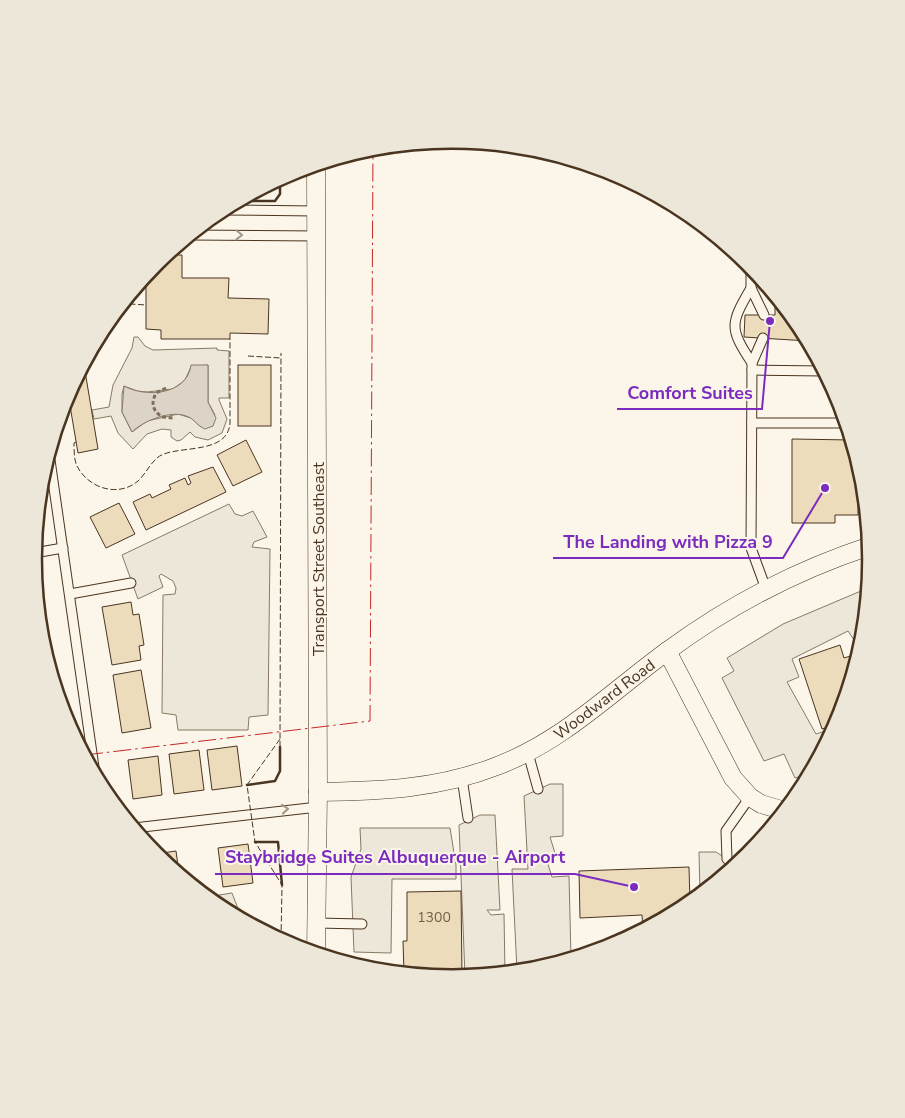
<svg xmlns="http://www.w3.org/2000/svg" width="905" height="1118" viewBox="0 0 905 1118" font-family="'Nunito Sans',sans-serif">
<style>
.parking{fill:#ede7d9;stroke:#887966;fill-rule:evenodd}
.water{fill:#dcd4c6;stroke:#887966}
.building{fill:#ecdcbc;stroke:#4a3520}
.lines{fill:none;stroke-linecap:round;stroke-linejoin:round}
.lane-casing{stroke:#4a3520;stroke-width:11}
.street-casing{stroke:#4a3520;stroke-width:19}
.path{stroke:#7f6f5c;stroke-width:3;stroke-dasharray:4 2.5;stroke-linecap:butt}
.lane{stroke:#fbf6e9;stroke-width:9}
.street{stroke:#fbf6e9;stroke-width:18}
.fence{stroke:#4a3520;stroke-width:1;stroke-dasharray:6 2.5;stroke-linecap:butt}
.wall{stroke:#4a3520;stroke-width:2.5}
.power{stroke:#c62828;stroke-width:1;stroke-dasharray:18 4 2.5 4;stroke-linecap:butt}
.oneway{stroke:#a29684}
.labels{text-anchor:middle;stroke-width:4;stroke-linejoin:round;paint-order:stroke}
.number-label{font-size:14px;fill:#725f47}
.street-label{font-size:16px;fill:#4a3520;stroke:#fbf6e9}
.rim{fill:none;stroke:#4a3520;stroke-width:2.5}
.leader{fill:none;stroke:#7b2cbf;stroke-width:2}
.callout-dot{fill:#7b2cbf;stroke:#fbf6e9;stroke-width:2}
.callout-label{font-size:18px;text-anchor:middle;font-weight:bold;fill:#7b2cbf;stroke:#fbf6e9;stroke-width:4;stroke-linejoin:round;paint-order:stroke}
</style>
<rect width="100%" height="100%" fill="#fbf6e9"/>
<!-- parking -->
<g class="parking">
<path d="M134 337H138L145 346 153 350 217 348V350L229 351V398H219V400L227 419 222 433 208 440 195 437 190 432 181 440 177 441 171 437V430L162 429 147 434 133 449 118 433 111 416 94 419 92 410 109 407 113 385 132 348ZM208 365V402L215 415 201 427 191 418 178 414 147 421 132 432 122 412V394L124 386 137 391 147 392 173 389 185 380 191 367Z"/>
<path d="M229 504 235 514 242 516 253 511 267 537 254 542 252 547 270 549 268 715 249 717 248 730H178L176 715 162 713 163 595 175 594 176 588 173 581 161 574 159 576 163 587 138 599 122 555Z"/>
<path d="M868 588 863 641 856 643 848 631 792 659 799 677 787 682 816 734 835 728 811 773 795 778 784 754 764 761 722 678 734 671 727 658 783 624Z"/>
<path d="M550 784H563V836L550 837 555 853 546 858 552 877 569 876 571 958 534 970 517 971 512 869H528L524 796Z"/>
<path d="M480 815H495L500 910H487L491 915 504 914 505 973 465 976 459 825Z"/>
<path d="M360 828H450L456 865V879H392L391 953 354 952 351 877 361 849Z"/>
<path d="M699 852H716L736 865 700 895Z"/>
<path d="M232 893 242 919 220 907 207 897Z"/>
</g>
<!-- water -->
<path class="water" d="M191 365H208V402L216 418 213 426 205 429C197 426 194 418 186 416 170 410 143 421 132 432L122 412 124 386C146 398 187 395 191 365Z"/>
<!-- building -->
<g class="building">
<path d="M166 255H182V278H229L228 298 269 299 268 334 230 333V339H161V330L146 329V275Z"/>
<path d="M775 295 801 327 808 341 744 337 745 315H775Z"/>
<path d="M84 365 98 449 78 453 68 394Z"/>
<rect x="238" y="365" width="33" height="61"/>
<path d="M792 439 852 440 858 460V515H835V523H792Z"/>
<path d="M246 440 262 472 233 486 217 455Z"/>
<path d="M213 467 226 492 146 530 133 502 150 494 152 498 171 489 169 485 185 478 188 485 191 483 188 476Z"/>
<path d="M119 503 135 534 106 548 90 517Z"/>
<path d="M36 585H38L48 644 43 645Z"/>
<path d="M131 602 133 615 139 614 144 645 139 646 141 660 112 665 102 607Z"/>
<path d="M840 645 844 658 860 653 839 720 837 724 822 729 799 659Z"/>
<path d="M141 670 151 728 122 733 113 675Z"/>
<path d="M237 746 242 786 212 790 207 750Z"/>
<path d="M199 750 204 790 174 794 169 754Z"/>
<path d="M158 756 162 795 133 799 128 760Z"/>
<path d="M248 844 253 883 223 887 218 848Z"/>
<path d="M176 851 179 873 155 854Z"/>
<path d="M689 867 690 903 643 930 642 915 580 918 579 871Z"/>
<path d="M461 891 462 977 404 973 403 941H407V892Z"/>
</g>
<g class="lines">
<defs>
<g id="lane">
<path d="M221 210 316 211"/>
<path d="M191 235 318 236"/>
<path d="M751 266V288L764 315"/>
<path d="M751 288C730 324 729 328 752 363"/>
<path d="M763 338 752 363 751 548 766 589"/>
<path d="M752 370 824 371"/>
<path d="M752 423H841"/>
<path d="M49 453 95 774"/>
<path d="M34 553 63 548"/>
<path d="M70 594 131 583"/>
<path d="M528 753 538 789"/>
<path d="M462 778 468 818"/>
<path d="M134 828 318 807"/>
<path d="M727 859 726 831 750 797"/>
<path d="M317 923 362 924"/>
</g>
<g id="street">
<path d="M316 165 318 792 316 953"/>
<path d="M667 651 733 778 750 797 761 804 785 811"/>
<path d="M318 792C380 791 439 789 497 766 563 741 610 693 666 652 728 606 797 570 870 546"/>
</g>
</defs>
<!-- lane casing -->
<use href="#lane" class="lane-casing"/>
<!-- street casing -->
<use href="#street" class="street-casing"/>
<!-- path -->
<path class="path" d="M166 388 156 393C151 403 152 410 162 417L173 418"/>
<!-- lane -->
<use href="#lane" class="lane"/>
<!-- street -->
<use href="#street" class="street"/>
<!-- fence -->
<g class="fence">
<path d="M131 294V304L146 305"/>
<path d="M248 356 281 358"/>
<path d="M76 442 74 443C74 450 74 460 77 466 88 488 118 498 138 481 147 473 152 458 164 454 185 446 228 453 230 423V339"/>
<path d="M280 739 247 785 255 842 282 885 281 940"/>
<path d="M280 747 281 353"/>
</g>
<!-- wall -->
<g class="wall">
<path d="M238 201H275L280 194V179"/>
<path d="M247 785 275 781 280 771V747"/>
<path d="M255 842H278L282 885"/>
</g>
<!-- power -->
<path class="power" d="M85 755 370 721 373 148"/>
</g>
<!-- one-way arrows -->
<defs><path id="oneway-chevron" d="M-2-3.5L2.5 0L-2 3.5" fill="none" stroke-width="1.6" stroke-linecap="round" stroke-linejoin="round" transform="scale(1.25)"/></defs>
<g class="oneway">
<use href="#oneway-chevron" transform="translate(239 235) rotate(1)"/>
<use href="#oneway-chevron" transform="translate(285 809) rotate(-5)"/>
</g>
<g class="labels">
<!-- number labels -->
<g class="number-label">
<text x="434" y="922">1300</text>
</g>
<!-- street labels -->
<g class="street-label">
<text transform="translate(318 559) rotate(-90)" y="6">Transport Street Southeast</text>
<text transform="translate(604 699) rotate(-37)" y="6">Woodward Road</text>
</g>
</g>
<!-- crop -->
<path d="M0 0H905V1118H0ZM42 559a410 410 0 1 1 820 0a410 410 0 1 1-820 0Z" fill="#ede7d9" fill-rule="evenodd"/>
<path class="rim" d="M42 559a410 410 0 1 1 820 0a410 410 0 1 1-820 0Z"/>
<!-- callouts -->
<path class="leader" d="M770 321L762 409H617M825 488L783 558H553M634 887L575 874H215"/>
<g class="callout-dot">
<circle cx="770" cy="321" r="5"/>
<circle cx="825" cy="488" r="5"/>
<circle cx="634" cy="887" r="5"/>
</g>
<g class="callout-label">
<text x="690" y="399">Comfort Suites</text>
<text x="668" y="548">The Landing with Pizza 9</text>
<text x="395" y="863">Staybridge Suites Albuquerque - Airport</text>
</g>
</svg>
